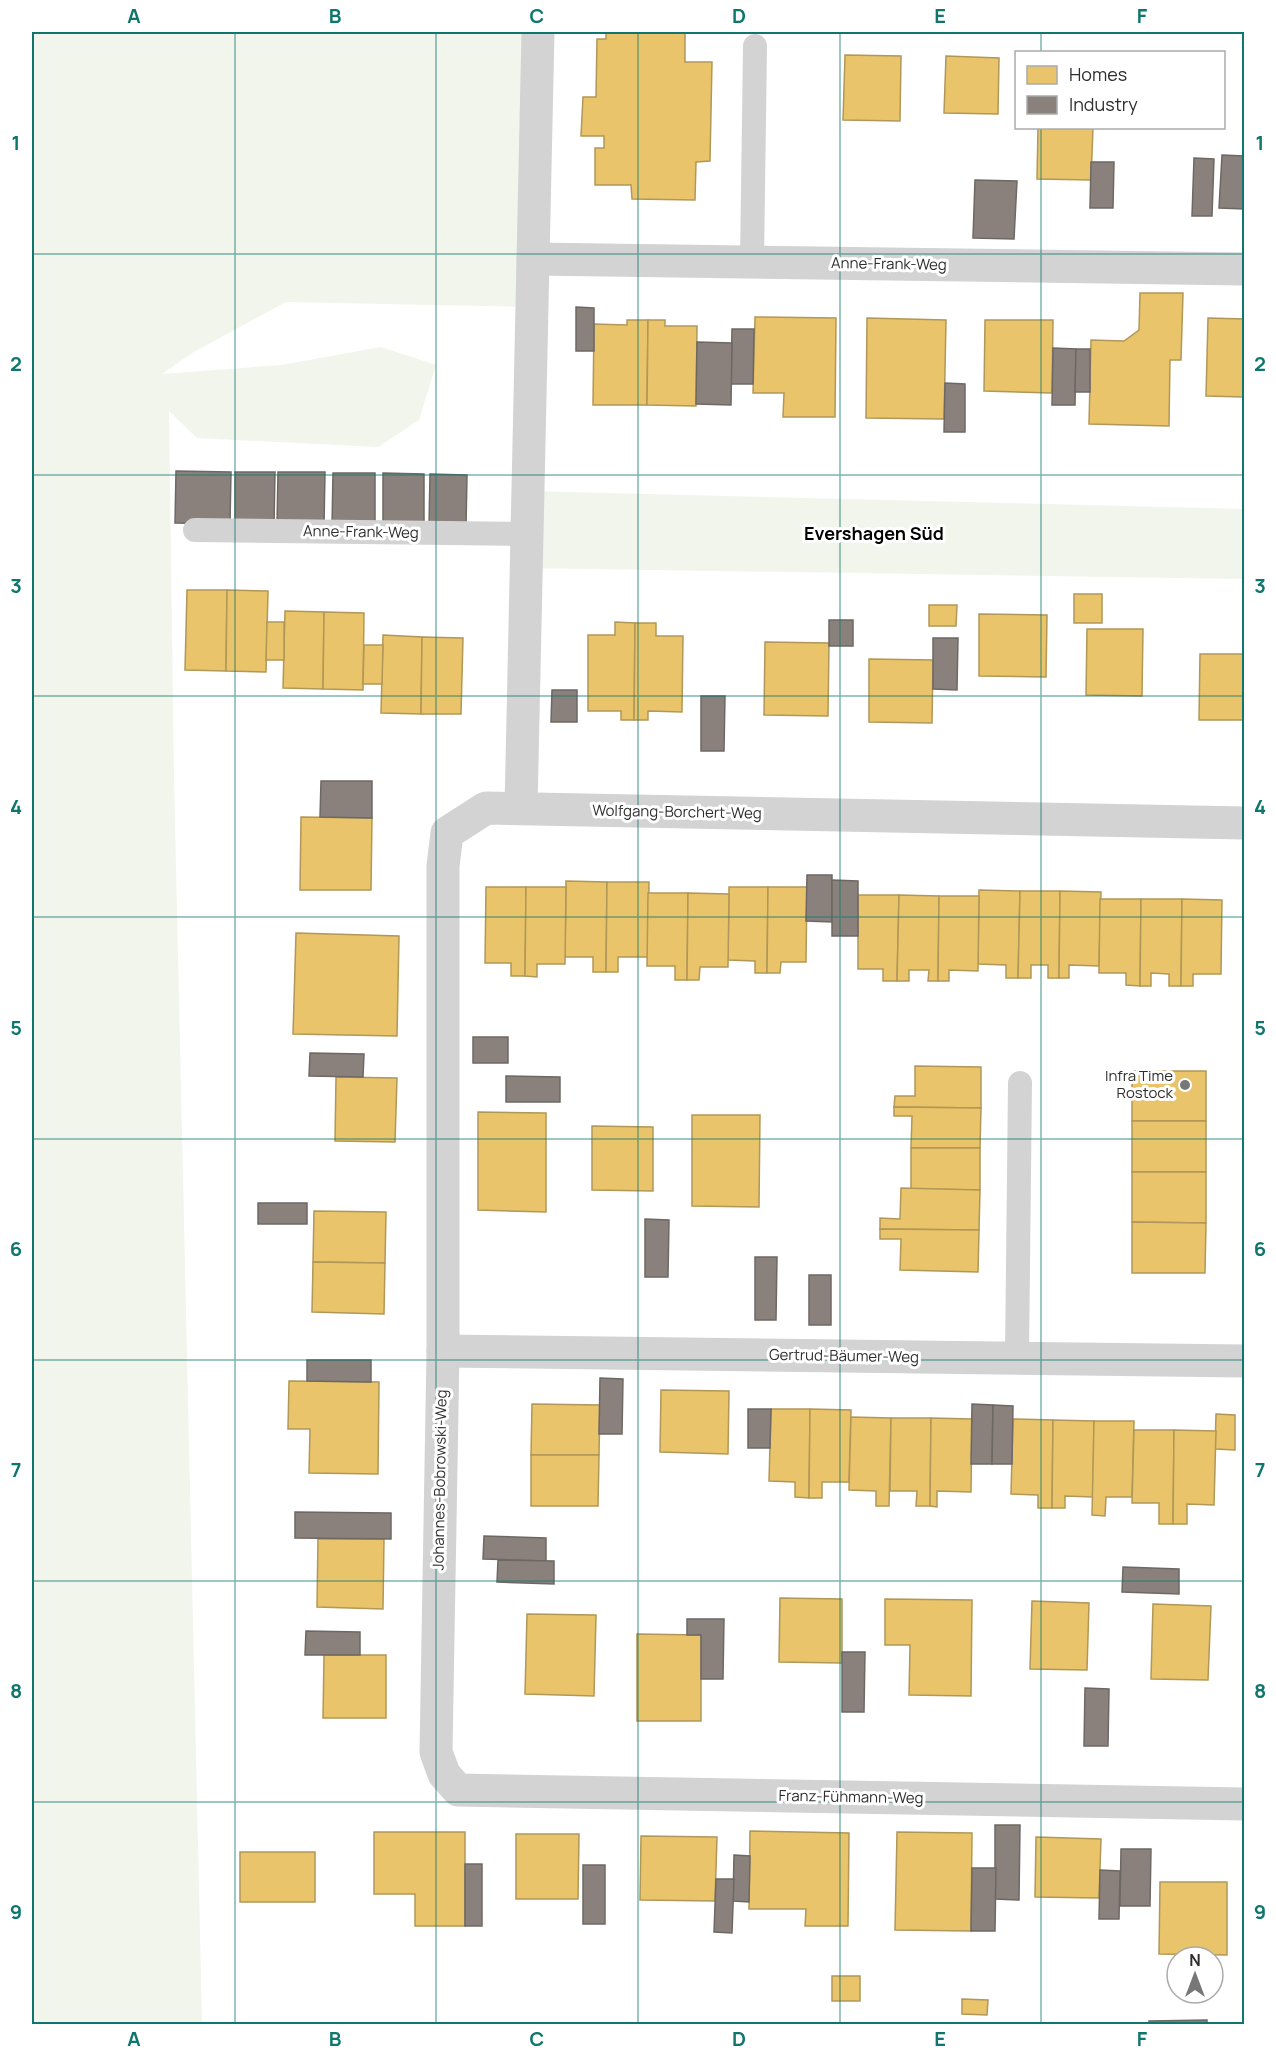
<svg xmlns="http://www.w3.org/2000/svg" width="1276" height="2056" viewBox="0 0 1276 2056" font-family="Manrope,sans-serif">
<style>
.green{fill:#f1f5eb}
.homes{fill:#e9c46a;stroke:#b19758;stroke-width:1.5}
.industry{fill:#8a817c;stroke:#6e6865;stroke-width:1.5}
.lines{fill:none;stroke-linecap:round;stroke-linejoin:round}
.service{stroke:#d3d3d3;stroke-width:24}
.minor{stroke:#d3d3d3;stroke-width:33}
.grid{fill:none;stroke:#0f766e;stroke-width:1.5;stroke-opacity:0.55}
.poi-dot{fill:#777;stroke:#fff;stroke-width:2}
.labels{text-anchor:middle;stroke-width:6;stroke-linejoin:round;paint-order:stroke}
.street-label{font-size:15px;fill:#2e2e2e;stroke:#fff}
.poi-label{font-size:15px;fill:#2e2e2e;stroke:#fff;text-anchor:end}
.quarter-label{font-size:18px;font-weight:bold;fill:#000;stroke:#fff}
.neatline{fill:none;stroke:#0f766e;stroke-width:2}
.grid-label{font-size:20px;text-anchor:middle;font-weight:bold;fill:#0f766e}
</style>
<rect width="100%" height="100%" fill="#fff"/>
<!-- green -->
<g class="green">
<path d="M32 32H538L532 307 286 302 192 353 162 374 281 365 381 347 436 365 419 420 378 447 197 438 169 411 174 778 202 2024H32Z"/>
<path d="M528 491 1244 509V579L526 568Z"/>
</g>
<!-- homes -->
<g class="homes">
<path d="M606 32H685V62H712L710 161 696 162 695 200 632 199 631 185H595V148H604V136H581L583 97H596L597 39H606Z"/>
<path d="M845 55 901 56 900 121 843 120Z"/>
<path d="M946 56 999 58 998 114 944 113Z"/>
<path d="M1038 128H1093L1091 180 1037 179Z"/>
<path d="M1140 293H1183L1181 360H1170L1169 426 1089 424 1091 340 1124 341 1139 330Z"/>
<path d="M755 317 836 318 835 417H783L784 393H753Z"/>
<path d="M867 318 946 320 944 419 866 418Z"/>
<path d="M1208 318 1244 319V397L1206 396Z"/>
<path d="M627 320H648L647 405H593L594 324 627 325Z"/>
<path d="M648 320H665V326H697L696 406 647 405Z"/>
<path d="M985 320H1053L1052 393 984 391Z"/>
<path d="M187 590H227L226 671 185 670Z"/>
<path d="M227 590 268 591 266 672 226 671Z"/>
<rect x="1074" y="594" width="28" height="29"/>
<path d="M929 605H957L956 626H929Z"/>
<path d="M285 611 324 612 323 689 283 688Z"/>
<path d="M324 612 364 613 363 690 323 689Z"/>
<path d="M979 614 1047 615 1046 677 979 676Z"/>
<path d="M267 622H284V660H266Z"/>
<path d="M615 622 635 623 634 720H621V711H588V635H615Z"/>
<path d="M635 623H656V636H683L682 712 648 711V720H634Z"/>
<path d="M1087 629H1143L1142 696 1086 695Z"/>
<path d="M383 635 422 637 421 714 381 713Z"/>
<path d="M422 637 463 638 461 714H421Z"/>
<path d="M765 642 829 643 828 716 764 715Z"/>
<path d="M364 645H383L382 684H363Z"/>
<path d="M1200 654H1244V720H1199Z"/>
<path d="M869 659 933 660 932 723 869 722Z"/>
<path d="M301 817 372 818 371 890H300Z"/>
<path d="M566 881 607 882 606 972H593V957H565Z"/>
<path d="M607 882H649L648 957H618V972H606Z"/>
<path d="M486 887H526L525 976H511V963H485Z"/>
<path d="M526 887H566L565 964H537V977L525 976Z"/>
<path d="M729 887H768L767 973H755V961L728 960Z"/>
<path d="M768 887H807L806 962H781L780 973H767Z"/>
<path d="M979 890 1020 891 1018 978H1006V965L978 964Z"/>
<path d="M1020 891H1060L1059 978H1048V965H1031V978H1018Z"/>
<path d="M1060 891 1101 892 1099 966 1069 965V978H1059Z"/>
<path d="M648 893H688L687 980H675V966H647Z"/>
<path d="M688 893 729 894 728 967H700L699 980H687Z"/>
<path d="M858 895H899L897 981H883V969H858Z"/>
<path d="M899 895 939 896 938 981H928L929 970H909V981H897Z"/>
<path d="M939 896H979L978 971 949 970V981H938Z"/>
<path d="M1100 899H1141L1140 986 1126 985V973H1099Z"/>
<path d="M1141 899H1182L1181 986H1169V974L1151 973V986H1140Z"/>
<path d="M1182 899 1222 900 1221 974H1193V986H1181Z"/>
<path d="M296 933 399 936 397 1036 293 1034Z"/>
<path d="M915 1066 981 1067V1108L894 1107 895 1096H915Z"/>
<rect x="1132" y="1071" width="74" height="50"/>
<path d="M336 1077 397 1078 395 1142 335 1141Z"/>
<path d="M894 1107 981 1108 980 1148H911L912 1116H894Z"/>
<path d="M478 1112 546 1113V1212L478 1210Z"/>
<path d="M692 1115H760L759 1207 692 1206Z"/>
<rect x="1132" y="1121" width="74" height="51"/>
<path d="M592 1126 653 1127V1191L592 1190Z"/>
<path d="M911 1148H980V1190L911 1189Z"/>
<path d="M1132 1172H1206V1223L1132 1222Z"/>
<path d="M901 1188 980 1190 979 1230 880 1229V1218L900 1219Z"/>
<path d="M314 1211 386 1212 385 1263 313 1262Z"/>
<path d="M1132 1222 1206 1223 1205 1273H1132Z"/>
<path d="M880 1229 979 1230 978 1272 900 1270 901 1239H880Z"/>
<path d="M313 1262 385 1263 384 1314 312 1312Z"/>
<path d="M289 1381 379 1382 378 1474 309 1473 310 1429H288Z"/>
<path d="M661 1390 729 1391 728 1454 660 1452Z"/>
<path d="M532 1404 600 1405 599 1455H531Z"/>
<path d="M771 1409H810L809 1498 795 1497V1482L769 1481Z"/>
<path d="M810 1409 851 1410 849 1482H822V1498H809Z"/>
<path d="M1216 1414 1235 1415V1450L1215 1449Z"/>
<path d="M851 1417 891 1418 889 1506H876V1491L849 1490Z"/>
<path d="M891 1418H931L930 1506H916L917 1491H890Z"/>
<path d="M931 1418 972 1419 971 1492 937 1491V1507L930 1506Z"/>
<path d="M1013 1419 1053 1420 1052 1508H1038V1495L1011 1494Z"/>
<path d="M1053 1420 1094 1421 1093 1497 1065 1496V1508H1052Z"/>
<path d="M1094 1421H1134L1132 1497H1106L1105 1516 1092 1515Z"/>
<path d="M1134 1430H1174L1173 1524H1159V1503H1132Z"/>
<path d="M1174 1430 1216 1431 1214 1505 1187 1504V1524H1173Z"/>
<path d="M531 1455H599L598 1506H531Z"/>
<path d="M318 1539H384L383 1609 317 1607Z"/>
<path d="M780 1598 842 1599V1663L779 1662Z"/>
<path d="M885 1599 972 1600 971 1696 909 1695 910 1645H885Z"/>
<path d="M1032 1601 1089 1603 1087 1670 1030 1669Z"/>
<path d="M1153 1604 1211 1606 1208 1680 1151 1679Z"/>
<path d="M527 1614 596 1615 594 1696 525 1694Z"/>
<path d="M637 1634 701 1635V1721H637Z"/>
<path d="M324 1655H386V1718H323Z"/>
<path d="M750 1831 849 1833 848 1926H805L806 1909H749Z"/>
<path d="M374 1832H465V1926H415V1894H374Z"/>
<path d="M897 1832 972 1833 971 1931 895 1930Z"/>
<path d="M516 1834H579L578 1899H516Z"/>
<path d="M641 1836 717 1837 715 1901 640 1900Z"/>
<path d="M1036 1837 1101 1839 1099 1898 1035 1897Z"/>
<rect x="240" y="1852" width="75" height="50"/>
<path d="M1160 1882H1227V1955L1159 1954Z"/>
<rect x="832" y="1976" width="28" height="25"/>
<path d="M962 1999 988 2000 987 2015 962 2014Z"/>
</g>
<!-- industry -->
<g class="industry">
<path d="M1222 155 1244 156V209L1219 208Z"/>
<path d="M1194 158 1214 159 1212 216H1192Z"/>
<path d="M1091 162H1114L1113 208H1090Z"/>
<path d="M975 180 1017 181 1014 239 973 238Z"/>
<path d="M576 307 594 308V351H576Z"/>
<path d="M732 329H754L753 384H731Z"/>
<path d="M697 342 732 343 731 405 696 404Z"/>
<path d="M1053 348 1076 349 1075 405H1052Z"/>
<path d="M1076 349H1090V392H1075Z"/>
<path d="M945 383 965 384V432H944Z"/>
<path d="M176 471 231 472 230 524 175 523Z"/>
<path d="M235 472H275L274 525 235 524Z"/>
<path d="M278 472H325L324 526 277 525Z"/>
<path d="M333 473H375V526H332Z"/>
<path d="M383 473 424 474V526H383Z"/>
<path d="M430 474 467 475 466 527 429 526Z"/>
<rect x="829" y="620" width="24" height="26"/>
<path d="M933 638H958L957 690 933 689Z"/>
<path d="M552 690H577V722H551Z"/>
<path d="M701 696H725L724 751H701Z"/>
<path d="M321 781H372V818L320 817Z"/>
<path d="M807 875H832V922L806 921Z"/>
<path d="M832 880 858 881V936H832Z"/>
<rect x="473" y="1037" width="35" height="26"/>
<path d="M310 1053 364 1054 363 1077 309 1076Z"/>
<path d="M506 1076 560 1077V1102H506Z"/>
<rect x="258" y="1203" width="49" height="21"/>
<path d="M645 1219 669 1220 668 1277H645Z"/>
<path d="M755 1257H777L776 1320H755Z"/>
<rect x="809" y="1275" width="22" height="50"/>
<path d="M307 1360H371V1382L307 1381Z"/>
<path d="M600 1378 623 1379 622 1434H599Z"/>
<path d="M972 1404 993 1405 992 1464H971Z"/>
<path d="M993 1405 1013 1406 1012 1464H992Z"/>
<path d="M748 1409H771L770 1448H748Z"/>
<path d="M295 1512 391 1513V1539L295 1538Z"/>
<path d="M484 1536 546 1538V1561L483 1559Z"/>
<path d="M498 1560 554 1561V1584L497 1582Z"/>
<path d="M1123 1567 1179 1569V1594L1122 1592Z"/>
<path d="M687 1619H724L723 1679H701V1635H687Z"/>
<path d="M306 1631 360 1632V1655H305Z"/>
<path d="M842 1652H865L864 1712H842Z"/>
<path d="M1085 1688 1109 1689 1108 1746H1084Z"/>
<path d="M995 1825H1020L1019 1900 995 1899Z"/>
<path d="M1121 1849H1151L1150 1906H1120Z"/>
<path d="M734 1855 750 1856 749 1902 733 1901Z"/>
<rect x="465" y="1864" width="17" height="62"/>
<rect x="583" y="1865" width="22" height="59"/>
<path d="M972 1868H996L995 1931H971Z"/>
<path d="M1100 1870 1120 1871 1119 1919H1099Z"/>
<path d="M716 1879H734L732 1933 714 1932Z"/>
<path d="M1207 2020V2024H1149V2021Z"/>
</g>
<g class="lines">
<!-- service -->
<g class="service">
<path d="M752 262 755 46"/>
<path d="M195 530 527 534"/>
<path d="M1017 1357 1020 1083"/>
</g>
<!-- minor -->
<g class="minor">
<path d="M533 259 1244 269"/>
<path d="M521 808 538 32"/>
<path d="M1244 823 486 808 447 833 443 866V1351L436 1752 444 1774 458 1790 1244 1804"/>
<path d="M443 1351 1244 1361"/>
</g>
</g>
<!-- grid -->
<path class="grid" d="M235 32V2024M436 32V2024M638 32V2024M840 32V2024M1041 32V52M1041 128V2024M32 254H1244M32 475H1244M32 696H1244M32 917H1244M32 1139H1244M32 1360H1244M32 1581H1244M32 1802H1244"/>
<!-- markers -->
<circle class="poi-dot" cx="1185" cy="1085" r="6"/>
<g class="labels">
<!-- street labels -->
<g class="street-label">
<text transform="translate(889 264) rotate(1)" y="5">Anne-Frank-Weg</text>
<text transform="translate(361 532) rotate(1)" y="5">Anne-Frank-Weg</text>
<text transform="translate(677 812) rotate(1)" y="5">Wolfgang-Borchert-Weg</text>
<text transform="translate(844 1356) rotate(1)" y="5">Gertrud-Bäumer-Weg</text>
<text transform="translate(440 1480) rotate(-89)" y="5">Johannes-Bobrowski-Weg</text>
<text transform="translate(851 1797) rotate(1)" y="5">Franz-Fühmann-Weg</text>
</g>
<!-- poi labels -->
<g class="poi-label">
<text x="1173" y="1081">Infra Time<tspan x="1173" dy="17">Rostock</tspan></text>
</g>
<!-- quarter labels -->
<g class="quarter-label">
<text x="874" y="540">Evershagen Süd</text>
</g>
</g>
<!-- border -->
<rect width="1276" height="2056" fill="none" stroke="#ffffff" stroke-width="66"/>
<!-- legend -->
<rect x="1015" y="51" width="210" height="78" fill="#ffffff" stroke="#ababab" stroke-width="1.5"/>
<rect x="1027" y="66" width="30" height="18" fill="#e9c46a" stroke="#ababab" stroke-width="1.5"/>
<text x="1069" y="81" font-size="18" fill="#2e2e2e">Homes</text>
<rect x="1027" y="96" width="30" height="18" fill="#8a817c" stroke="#ababab" stroke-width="1.5"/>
<text x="1069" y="111" font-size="18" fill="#2e2e2e">Industry</text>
<!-- north arrow -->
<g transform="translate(1195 1975)"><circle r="28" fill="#ffffff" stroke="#ababab" stroke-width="1.5"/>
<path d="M0-4.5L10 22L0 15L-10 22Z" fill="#777777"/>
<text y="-9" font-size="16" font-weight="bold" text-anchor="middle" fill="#2e2e2e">N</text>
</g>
<rect x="33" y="33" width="1210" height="1990" class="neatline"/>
<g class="grid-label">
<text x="134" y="23">A</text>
<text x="335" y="23">B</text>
<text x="537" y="23">C</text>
<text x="739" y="23">D</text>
<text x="940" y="23">E</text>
<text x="1142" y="23">F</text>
<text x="16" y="150">1</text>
<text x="1260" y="150">1</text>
<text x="16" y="371">2</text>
<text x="1260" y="371">2</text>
<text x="16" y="593">3</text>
<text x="1260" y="593">3</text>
<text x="16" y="814">4</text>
<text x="1260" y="814">4</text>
<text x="16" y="1035">5</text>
<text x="1260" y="1035">5</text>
<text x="16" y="1256">6</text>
<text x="1260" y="1256">6</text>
<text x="16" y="1477">7</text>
<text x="1260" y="1477">7</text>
<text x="16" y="1698">8</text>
<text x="1260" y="1698">8</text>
<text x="16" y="1919">9</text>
<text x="1260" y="1919">9</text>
<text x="134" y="2046">A</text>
<text x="335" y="2046">B</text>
<text x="537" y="2046">C</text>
<text x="739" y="2046">D</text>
<text x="940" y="2046">E</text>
<text x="1142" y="2046">F</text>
</g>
</svg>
